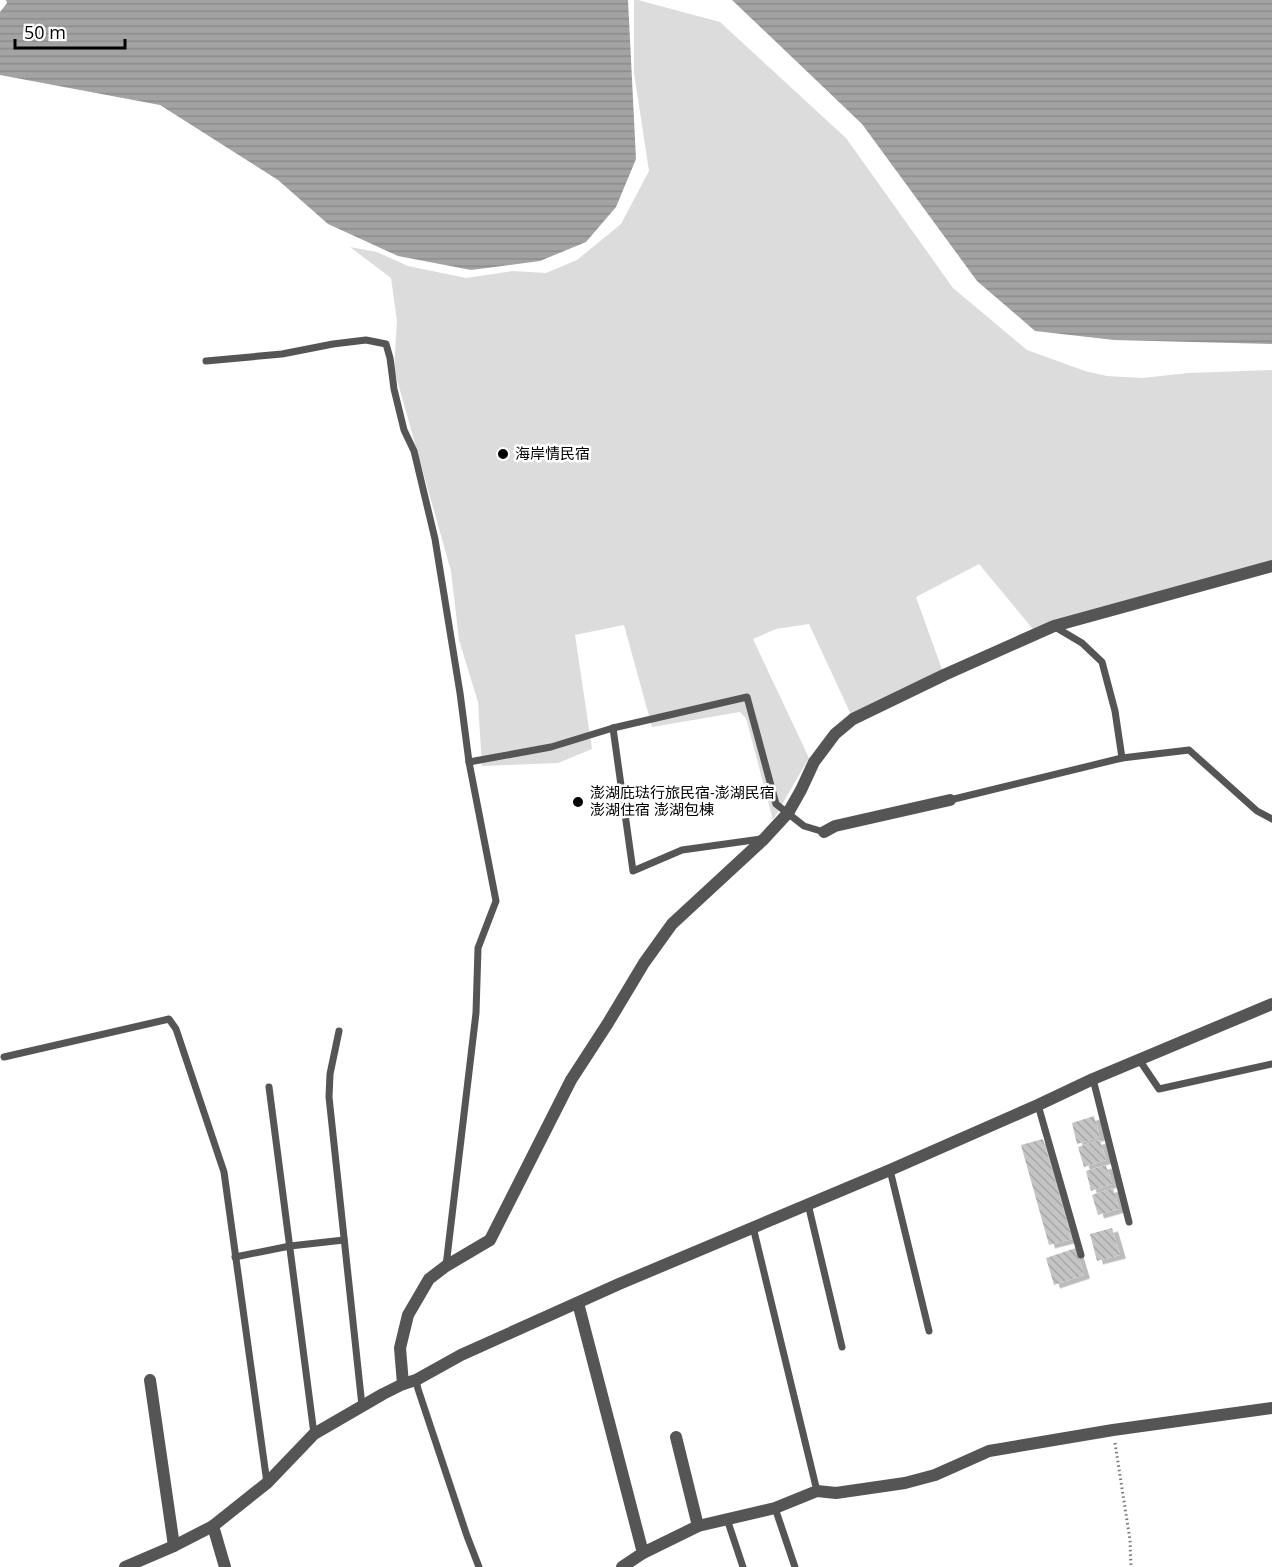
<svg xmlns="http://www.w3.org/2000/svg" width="1272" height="1567" viewBox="0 0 1272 1567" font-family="'Open Sans','Noto Sans TC',sans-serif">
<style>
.park{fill:#dcdcdc}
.water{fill:url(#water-rules)}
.building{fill:url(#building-back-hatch);filter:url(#shadow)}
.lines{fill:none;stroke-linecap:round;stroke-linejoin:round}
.path{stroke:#777;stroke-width:3;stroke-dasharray:1.5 3;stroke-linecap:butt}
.lane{stroke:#555;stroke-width:7}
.street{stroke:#555;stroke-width:12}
.poi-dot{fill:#000;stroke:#fff;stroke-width:2}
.labels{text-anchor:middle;stroke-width:5;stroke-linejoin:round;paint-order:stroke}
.poi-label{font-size:15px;fill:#000;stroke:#fff;text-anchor:start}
</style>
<defs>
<pattern id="water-rules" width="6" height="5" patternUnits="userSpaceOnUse" patternTransform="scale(1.5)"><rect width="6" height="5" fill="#a3a3a3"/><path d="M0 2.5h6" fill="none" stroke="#8b8b8b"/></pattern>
<pattern id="building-back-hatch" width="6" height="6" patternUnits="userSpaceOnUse" patternTransform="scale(1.5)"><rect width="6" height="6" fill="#c4c4c4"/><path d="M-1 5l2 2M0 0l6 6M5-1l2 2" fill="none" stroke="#a7a7a7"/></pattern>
<filter id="shadow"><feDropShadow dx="6" dy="3.5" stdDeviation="0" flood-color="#0004"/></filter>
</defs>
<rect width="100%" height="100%" fill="#fff"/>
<!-- park -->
<path class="park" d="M634 0H638L720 22 846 138 953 288 1027 350 1085 371 1107 376 1142 378 1188 373 1272 370V567L1037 634 979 564 916 597 944 675 853 719 809 624 776 629 753 639 809 758 773 820 746 718 740 712 652 727 624 625 575 635 592 749 558 763 482 766 478 702 459 640 451 571 394 369 397 321 391 278 350 247 377 252 408 266 466 278 513 271 546 273 577 260 621 224 649 171 634 73Z"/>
<!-- water -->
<g class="water">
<path d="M6 0H628L636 159 616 207 586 242 540 261 471 270 398 256 328 224 278 180 160 105 0 75V12L7 3Z"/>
<path d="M732 0H1272V344L1114 340 1035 331 977 281 862 124Z"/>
</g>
<!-- building -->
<g class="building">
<path d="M1094 1116 1100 1137 1077 1144 1072 1123Z"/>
<path d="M1043 1139 1072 1239 1049 1245 1021 1145Z"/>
<path d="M1100 1140 1106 1160 1084 1167 1078 1147Z"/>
<path d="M1106 1165 1112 1184 1091 1191 1086 1171Z"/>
<path d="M1113 1188 1119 1209 1098 1215 1092 1195Z"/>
<path d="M1112 1228 1120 1255 1097 1261 1090 1234Z"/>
<path d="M1076 1248 1084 1275 1054 1285 1046 1258Z"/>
</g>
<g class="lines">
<!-- path -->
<path class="path" d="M1115 1443 1130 1540 1131 1567"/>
<!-- lane -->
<g class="lane">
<path d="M206 361 282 354 333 344 366 340 386 344 390 358 394 389 404 430 414 451 435 539 460 693 469 762 496 901 478 948 476 1013 446 1266"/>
<path d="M1055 627 1082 643 1102 662 1115 711 1122 758 1189 750 1257 811 1272 819"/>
<path d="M613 728 633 871 682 850 761 839"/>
<path d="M469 762 551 747 613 728 747 697 776 804 804 826 824 832"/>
<path d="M950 800 1122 758"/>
<path d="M339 1031 330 1074 329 1097 362 1406"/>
<path d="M4 1057 169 1019 176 1029 224 1172 267 1483"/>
<path d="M1140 1061 1159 1089 1272 1064"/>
<path d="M1093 1079 1129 1222"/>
<path d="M269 1087 314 1434"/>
<path d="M1038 1105 1081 1255"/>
<path d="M890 1170 929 1331"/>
<path d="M808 1204 842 1347"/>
<path d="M753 1227 817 1491"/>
<path d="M235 1257 290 1246 344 1240"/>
<path d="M416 1380 418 1389 467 1536 479 1567"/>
<path d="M775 1508 795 1567"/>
<path d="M727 1519 743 1567"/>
</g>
<!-- street -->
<g class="street">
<path d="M824 832 835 826 950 800"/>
<path d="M578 1303 643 1553"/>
<path d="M150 1380 174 1546"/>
<path d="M403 1384 400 1348 408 1315 429 1279 446 1266 490 1240 571 1080 608 1023 644 963 672 924 764 839 788 813 801 790 814 762 835 734 853 719 944 675 1054 626 1272 566"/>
<path d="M676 1437 698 1526"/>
<path d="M213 1526 225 1567"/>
<path d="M125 1567 174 1546 213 1526 267 1483 314 1434 383 1394 403 1384 416 1380 461 1355 619 1284 890 1170 1038 1105 1093 1079 1272 1004"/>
<path d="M622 1567 643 1553 698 1526 775 1508 817 1491 836 1493 905 1483 935 1475 989 1451 1113 1430 1272 1408"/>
</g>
</g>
<!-- markers -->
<g class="poi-dot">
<circle cx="503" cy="454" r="6"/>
<circle cx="578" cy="802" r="6"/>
</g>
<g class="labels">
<!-- poi labels -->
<g class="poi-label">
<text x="515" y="459">海岸情民宿</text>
<text x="590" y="798">澎湖庇琺行旅民宿-澎湖民宿<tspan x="590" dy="17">澎湖住宿 澎湖包棟</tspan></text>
</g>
</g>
<!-- scale -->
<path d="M15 39v9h110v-9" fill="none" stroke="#000000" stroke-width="3"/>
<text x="24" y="39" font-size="18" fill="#000000" stroke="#ffffff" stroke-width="4.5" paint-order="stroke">50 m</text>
</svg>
